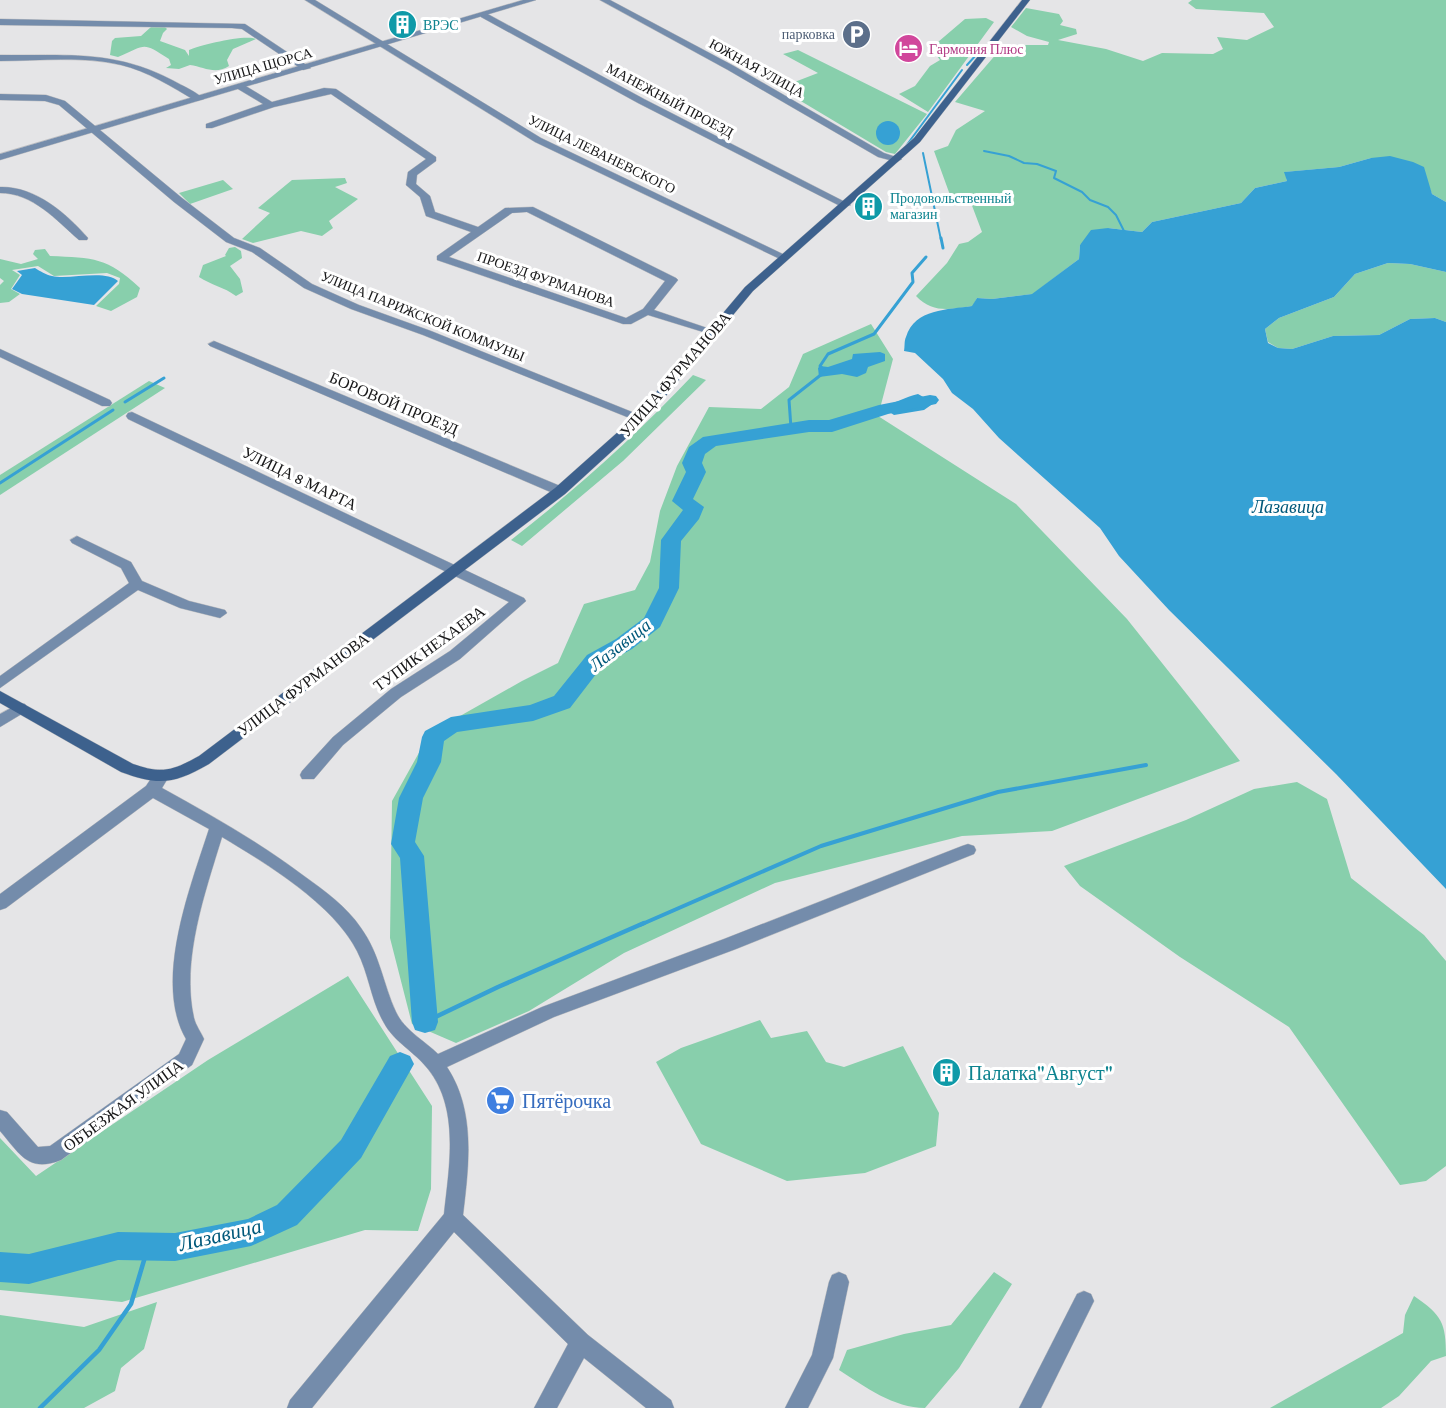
<svg xmlns="http://www.w3.org/2000/svg" width="1446" height="1408" viewBox="0 0 1446 1408" font-family="'Crimson Pro',serif">
<style>
.green{fill:#88cfac}
.water{fill:#36a1d4}
.lines{fill:none;stroke-linecap:round;stroke-linejoin:round}
.stream-far3{stroke:#36a1d4;stroke-width:2}
.stream-far2{stroke:#36a1d4;stroke-width:3}
.stream-far1{stroke:#36a1d4;stroke-width:4}
.stream{stroke:#36a1d4;stroke-width:4.5}
.river{fill:#36a1d4;fill-rule:evenodd}
.minor-casing{stroke:#c0c0c2;stroke-width:1}
.tertiary-casing{stroke:#c0c0c2;stroke-width:1}
.secondary-casing{stroke:#c0c0c2;stroke-width:1}
.minor{fill:#748cab;fill-rule:evenodd}
.tertiary{fill:#748cab;fill-rule:evenodd}
.secondary{fill:#3d618d;fill-rule:evenodd}
.labels{text-anchor:middle;stroke-width:6;stroke-linejoin:round;paint-order:stroke}
.far-culture-label{font-size:14px;fill:#0d838f;stroke:#fff;text-anchor:start}
.far-service-label{font-size:14px;fill:#4e5e75;stroke:#fff;text-anchor:end}
.far-hotel-label{font-size:14px;fill:#b23c85;stroke:#fff;text-anchor:start}
.far-street-label{font-size:14px;fill:#171718;stroke:#fff}
.street-label{font-size:16px;fill:#171718;stroke:#fff}
.water-label{font-size:18px;font-style:italic;fill:#00587a;stroke:#fff}
.near-culture-label{font-size:20px;fill:#0d838f;stroke:#fff;text-anchor:start}
.near-shop-label{font-size:20px;fill:#366cbe;stroke:#fff;text-anchor:start}
.near-water-label{font-size:21px;font-style:italic;fill:#00587a;stroke:#fff}
</style>
<rect width="100%" height="100%" fill="#e5e5e7"/>
<!-- green -->
<g class="green">
<path d="M1192 0H1446V202L1432 194 1425 177 1371 158 1339 167 1285 172 1287 181 1255 188 1241 203 1152 222 1142 232 1108 228 1080 245 1079 259 1033 294 992 299 977 298 973 306C951 309 933 314 916 296L947 263 959 244 968 242 982 232 971 203 982 198 980 195H950L934 151 948 146 956 130 985 111 955 102 1004 45H1048L1049 42 1027 36 1011 27 1026 8 1059 14 1063 21 1060 25 1076 29 1077 34 1058 40 1106 49 1143 61 1162 53 1213 54 1223 49 1217 37 1247 40 1274 27 1264 13 1196 9 1188 3Z"/>
<path d="M986 18 994 22 928 112 899 94 915 86 930 66 940 60 931 48 965 19Z"/>
<path d="M163 25 167 29 163 33 160 41 185 50 189 56V50C201 45 245 34 256 39L233 49 227 60 229 66C215 75 204 67 190 65L179 69 166 68 171 65 169 59C141 41 147 45 118 57L110 55 112 41 115 38 141 36 151 27Z"/>
<path d="M798 50 927 114 895 154 886 152 779 88 818 73 783 54Z"/>
<path d="M345 178 347 183 335 187 358 199 329 221 333 228 322 236 301 231 253 243 242 239 270 213 258 208 292 180Z"/>
<path d="M223 180 233 189 190 204 179 193Z"/>
<path d="M235 247 241 251 242 258 230 266 240 279 243 292 236 296C224 287 211 285 199 277L203 265 226 256 225 255 229 248Z"/>
<path d="M45 249 50 256C94 258 107 257 140 288L137 297 111 311 96 306 119 284 120 278 107 273 54 276 38 266 12 270 20 275 11 289 20 294 9 302 0 303V285L4 281 0 278V259L21 264 38 259 33 254 35 250Z"/>
<path d="M1388 263 1410 264 1446 272V322L1435 318 1410 319 1379 335 1333 336 1292 349 1278 348 1268 342 1265 329 1279 318 1334 297 1355 274Z"/>
<path d="M871 324 893 359 878 416 1016 504 1127 619 1240 761 1052 831 962 836 775 883 624 953 529 1011 456 1043 412 1024 390 938 392 801 430 733 522 681 558 663 584 604 635 590 650 562 660 511 677 466 709 407 761 409 789 387 803 354Z"/>
<path d="M693 375 706 380 623 461 522 546 511 540C578 488 635 436 693 375Z"/>
<path d="M149 381 165 388 0 495V475Z"/>
<path d="M1297 782 1327 799 1351 878 1424 935 1446 961V1166L1426 1181 1400 1185 1289 1027 1180 957 1080 886 1064 866 1186 820 1254 789Z"/>
<path d="M348 976 432 1106 431 1189 418 1231 365 1230 122 1302 0 1290V1138L36 1176 208 1060Z"/>
<path d="M760 1020 771 1038 807 1031 826 1062 844 1067 903 1046 939 1113 936 1146 865 1173 787 1181 701 1144 656 1062 681 1048Z"/>
<path d="M994 1272 1012 1284 959 1368 925 1408C894 1408 865 1387 839 1370L847 1350 904 1334 951 1325Z"/>
<path d="M1414 1296C1442 1315 1446 1323 1446 1356L1431 1361 1399 1396 1381 1408H1270L1403 1333 1405 1315Z"/>
<path d="M157 1302 144 1349 121 1368 115 1391 84 1408H0V1315L84 1327Z"/>
</g>
<!-- water -->
<g class="water">
<circle cx="888" cy="133" r="12"/>
<path d="M1390 156 1413 162 1424 167 1432 194 1446 202V272L1410 264 1388 263 1355 274 1334 297 1279 318 1265 329 1268 343 1278 348 1292 349 1333 336 1379 335 1410 319 1435 318 1446 322V889L1336 774 1169 610 1119 556 1100 528 999 438 973 409 952 393 943 379 915 353 904 351C905 346 904 341 906 337 915 308 948 310 972 306L977 298 992 299 1032 294 1079 259 1080 245 1091 230 1108 228 1142 232 1152 222 1241 203 1255 188 1287 181 1284 172 1339 167 1371 158Z"/>
<path d="M35 268C40 271 46 275 52 276 70 280 105 269 118 281L94 305 22 294 12 289 22 275 17 271Z"/>
<path d="M880 352 885 354V361L868 367 866 373 857 377 842 374 819 377 818 368 820 366 828 367 852 359 853 354Z"/>
<path d="M918 394 934 403 924 410 894 415 882 407C895 403 905 397 918 394Z"/>
</g>
<g class="lines">
<!-- stream-far3 -->
<g class="stream-far3">
<path d="M967 65 977 54"/>
<path d="M906 146 962 70"/>
<path d="M984 151 1009 156 1024 163 1037 164 1056 171 1054 178 1082 192 1090 200 1108 207 1116 215 1125 233"/>
<path d="M923 153 941 240"/>
</g>
<!-- stream-far2 -->
<g class="stream-far2">
<path d="M941 238 943 248"/>
<path d="M824 370 820 366 828 354 874 334 913 282 912 273 926 257"/>
<path d="M125 402 164 378"/>
<path d="M791 428 789 400 822 374"/>
<path d="M0 483 113 410"/>
</g>
<!-- stream-far1 -->
<path class="stream-far1" d="M640 925 821 846 998 792 1146 765"/>
<!-- stream -->
<g class="stream">
<path d="M425 1022 498 987 644 923"/>
<path d="M40 1408 99 1350 131 1304 148 1247"/>
</g>
<!-- river -->
<g class="river">
<path d="M930 395 936 396 939 400 936 404 888 414 832 432H809L716 446 705 454 702 463 706 472 693 499 704 507 699 519 681 541 679 588 660 627 632 649 603 665 570 708 533 721 457 732 444 741 441 762 423 798 415 842 424 856 438 1022 435 1030 425 1033 415 1030 412 1022 400 858 391 844 399 798 417 762 422 737 425 731 451 717 530 705 554 696 587 655 616 639 644 618 659 588 661 540 683 510 672 501 686 472 682 463 689 447 703 437 809 420H829L879 405Z"/>
<path d="M400 1052 410 1056 414 1064 361 1158 297 1225 251 1246 175 1261 118 1260 29 1284 0 1282V1252L29 1254 118 1232 175 1233 248 1219 277 1205 341 1140 390 1056Z"/>
</g>
<defs>
<g id="minor">
<path d="M305 0H315L541 138 789 257 784 260 780 259 535 142Z"/>
<path d="M600 0H610L734 66 884 153 902 159 897 162 878 157 728 70Z"/>
<path d="M484 12 644 99 851 205 842 207 638 103 481 17 480 15Z"/>
<path d="M0 19 245 24 311 68 303 70 242 29 232 28 0 25Z"/>
<path d="M0 55C64 56 113 49 172 80 183 86 195 91 204 99L196 101C172 87 147 71 121 65 82 56 39 61 0 61Z"/>
<path d="M238 85H244L272 102 324 88 336 89 436 157V161L417 175 416 184 430 196 435 212 478 227 505 208 533 207 676 278 678 280 654 310 719 332 713 335 648 315 631 324H623L437 260V256L471 232 426 216 420 197 406 185 408 172 426 159 331 94 274 107 212 128H206V124L263 104 238 89ZM527 212 665 281 643 309 626 318 449 257 512 213Z"/>
<path d="M0 94 46 95 65 101 182 198 234 238 260 248 312 284 359 305 431 331 647 418 641 422 637 421 423 335 351 309 304 288 252 252 226 242 174 202 59 105 45 101 0 100Z"/>
<path d="M0 187C35 186 66 213 88 238L87 240H79C56 220 33 193 0 193Z"/>
<path d="M214 341 565 488 567 491 560 495 555 494 210 346 208 344Z"/>
<path d="M0 349 110 400 112 403 110 406H102L0 357Z"/>
<path d="M132 412 524 598 526 601 460 659 401 697 343 745 314 779H302L300 775 302 771 333 737 391 689 450 651 509 602 128 419 126 416 128 413Z"/>
<path d="M77 536 131 562 142 581 189 601 225 610 227 613 220 618 180 608 138 590 0 688V676L129 583 121 568 72 543 70 540Z"/>
<path d="M20 703 25 704 28 708 25 712 0 727V714Z"/>
<path d="M160 772 166 774 168 778 162 788C211 815 259 842 304 876 325 891 347 907 361 928 380 954 383 984 396 1012 404 1030 425 1041 438 1054L542 1007 724 939 962 846 968 844 974 846 976 850 974 854 736 949 554 1017 447 1067C476 1111 469 1165 463 1215L588 1335 671 1400 674 1408H646L584 1358 557 1408H534L568 1344 454 1232 312 1408H287L290 1400 444 1214C449 1167 460 1109 428 1069 415 1052 394 1042 384 1023 371 1001 369 974 357 951 333 904 267 864 222 837 205 893 181 960 194 1018 196 1026 201 1032 204 1039L192 1065 61 1160C28 1173 20 1154 0 1131V1110L7 1112 38 1147 50 1146 179 1054 186 1039C153 982 190 888 209 829L153 798 6 908 0 910V894L146 786 154 774Z"/>
<path d="M839 1272 846 1275 849 1282 833 1358 808 1408H785L812 1355 829 1282 832 1275Z"/>
<path d="M1084 1291 1091 1294 1094 1301 1041 1408H1019L1077 1294Z"/>
</g>
<path id="tertiary" d="M523 0H536L0 160V154Z"/>
<path id="secondary" d="M1022 0H1030L920 142 753 291 645 421 565 494 209 764C174 784 159 786 121 772L0 703V691L133 764C162 774 172 771 199 756L555 488 637 415 745 287 914 138Z"/>
</defs>
<!-- minor casing -->
<use href="#minor" class="minor-casing"/>
<!-- tertiary casing -->
<use href="#tertiary" class="tertiary-casing"/>
<!-- secondary casing -->
<use href="#secondary" class="secondary-casing"/>
<!-- minor -->
<use href="#minor" class="minor"/>
<!-- tertiary -->
<use href="#tertiary" class="tertiary"/>
<!-- secondary -->
<use href="#secondary" class="secondary"/>
</g>
<!-- icons -->
<defs>
<symbol id="building-disc" viewBox="-11 -11 22 22"><circle r="9.5" fill="#0f9aa8" stroke="#fff"/><path d="M-4-6H4V6H1V3H-1V6H-4ZM-2.5-4.3h1.7v1.8h-1.7ZM.8-4.3h1.7v1.8H.8ZM-2.5-1h1.7V.8h-1.7ZM.8-1h1.7V.8H.8Z" fill="#fff"/></symbol>
<symbol id="parking-disc" viewBox="-11 -11 22 22"><circle r="9.5" fill="#5c6f8a" stroke="#fff"/><path d="M-3.5-5.5H1a3.5 3.5 0 0 1 0 7H-1V5.5H-3.5ZM-1-3.4V-.6H.8a1.4 1.4 0 0 0 0-2.8Z" fill="#fff"/></symbol>
<symbol id="hotel-disc" viewBox="-11 -11 22 22"><circle r="9.5" fill="#d1479c" stroke="#fff"/><path d="M-6-4.5h1.5V1H6V5H4.5V3h-9V5H-6ZM-4 0a1.8 1.8 0 1 1 3.6 0ZM.5 0V-2.5h3Q6-2.5 6 0Z" fill="#fff"/></symbol>
<symbol id="supermarket-disc" viewBox="-11 -11 22 22"><circle r="9.5" fill="#3f7fe0" stroke="#fff"/><path d="M-6-5.5h2.5l.6 2H6L4.5 2H-2.5L-4.4-4H-6ZM-1.5 3.2a1.3 1.3 0 1 0 .1 0ZM3 3.2a1.3 1.3 0 1 0 .1 0Z" fill="#fff"/></symbol>
</defs>
<g fill-rule="evenodd">
<use href="#building-disc" x="386" y="8" width="33" height="33"/>
<use href="#parking-disc" x="840" y="18" width="33" height="33"/>
<use href="#hotel-disc" x="892" y="32" width="33" height="33"/>
<use href="#building-disc" x="852" y="190" width="33" height="33"/>
<use href="#building-disc" x="930" y="1056" width="33" height="33"/>
<use href="#supermarket-disc" x="484" y="1084" width="33" height="33"/>
</g>
<g class="labels">
<!-- far-culture labels -->
<g class="far-culture-label">
<text x="423" y="30">ВРЭС</text>
<text x="890" y="203">Продовольственный<tspan x="890" dy="16">магазин</tspan></text>
</g>
<!-- far-service labels -->
<g class="far-service-label">
<text x="835" y="39">парковка</text>
</g>
<!-- far-hotel labels -->
<g class="far-hotel-label">
<text x="929" y="54">Гармония Плюс</text>
</g>
<!-- far-street labels -->
<g class="far-street-label">
<text transform="translate(263 66) rotate(-16)" y="5">УЛИЦА ЩОРСА</text>
<text transform="translate(757 68) rotate(29)" y="5">ЮЖНАЯ УЛИЦА</text>
<text transform="translate(670 100) rotate(28)" y="5">МАНЕЖНЫЙ ПРОЕЗД</text>
<text transform="translate(602 154) rotate(26)" y="5">УЛИЦА ЛЕВАНЕВСКОГО</text>
<text transform="translate(546 279) rotate(19)" y="5">ПРОЕЗД ФУРМАНОВА</text>
<text transform="translate(423 316) rotate(22)" y="5">УЛИЦА ПАРИЖСКОЙ КОММУНЫ</text>
</g>
<!-- street labels -->
<g class="street-label">
<text transform="translate(675 374) rotate(-49)" y="6">УЛИЦА ФУРМАНОВА</text>
<text transform="translate(394 403) rotate(23)" y="6">БОРОВОЙ ПРОЕЗД</text>
<text transform="translate(300 478) rotate(26)" y="6">УЛИЦА 8 МАРТА</text>
<text transform="translate(429 648) rotate(-36)" y="6">ТУПИК НЕХАЕВА</text>
<text transform="translate(303 684) rotate(-37)" y="6">УЛИЦА ФУРМАНОВА</text>
<text transform="translate(123 1105) rotate(-36)" y="6">ОБЪЕЗЖАЯ УЛИЦА</text>
</g>
<!-- water labels -->
<g class="water-label">
<text x="1288" y="513">Лазавица</text>
<text transform="translate(620 645) rotate(-38)" y="6">Лазавица</text>
</g>
<!-- near-culture labels -->
<g class="near-culture-label">
<text x="968" y="1080">Палатка"Август"</text>
</g>
<!-- near-shop labels -->
<g class="near-shop-label">
<text x="522" y="1108">Пятёрочка</text>
</g>
<!-- near-water labels -->
<g class="near-water-label">
<text transform="translate(220 1235) rotate(-13)" y="7">Лазавица</text>
</g>
</g>
</svg>
